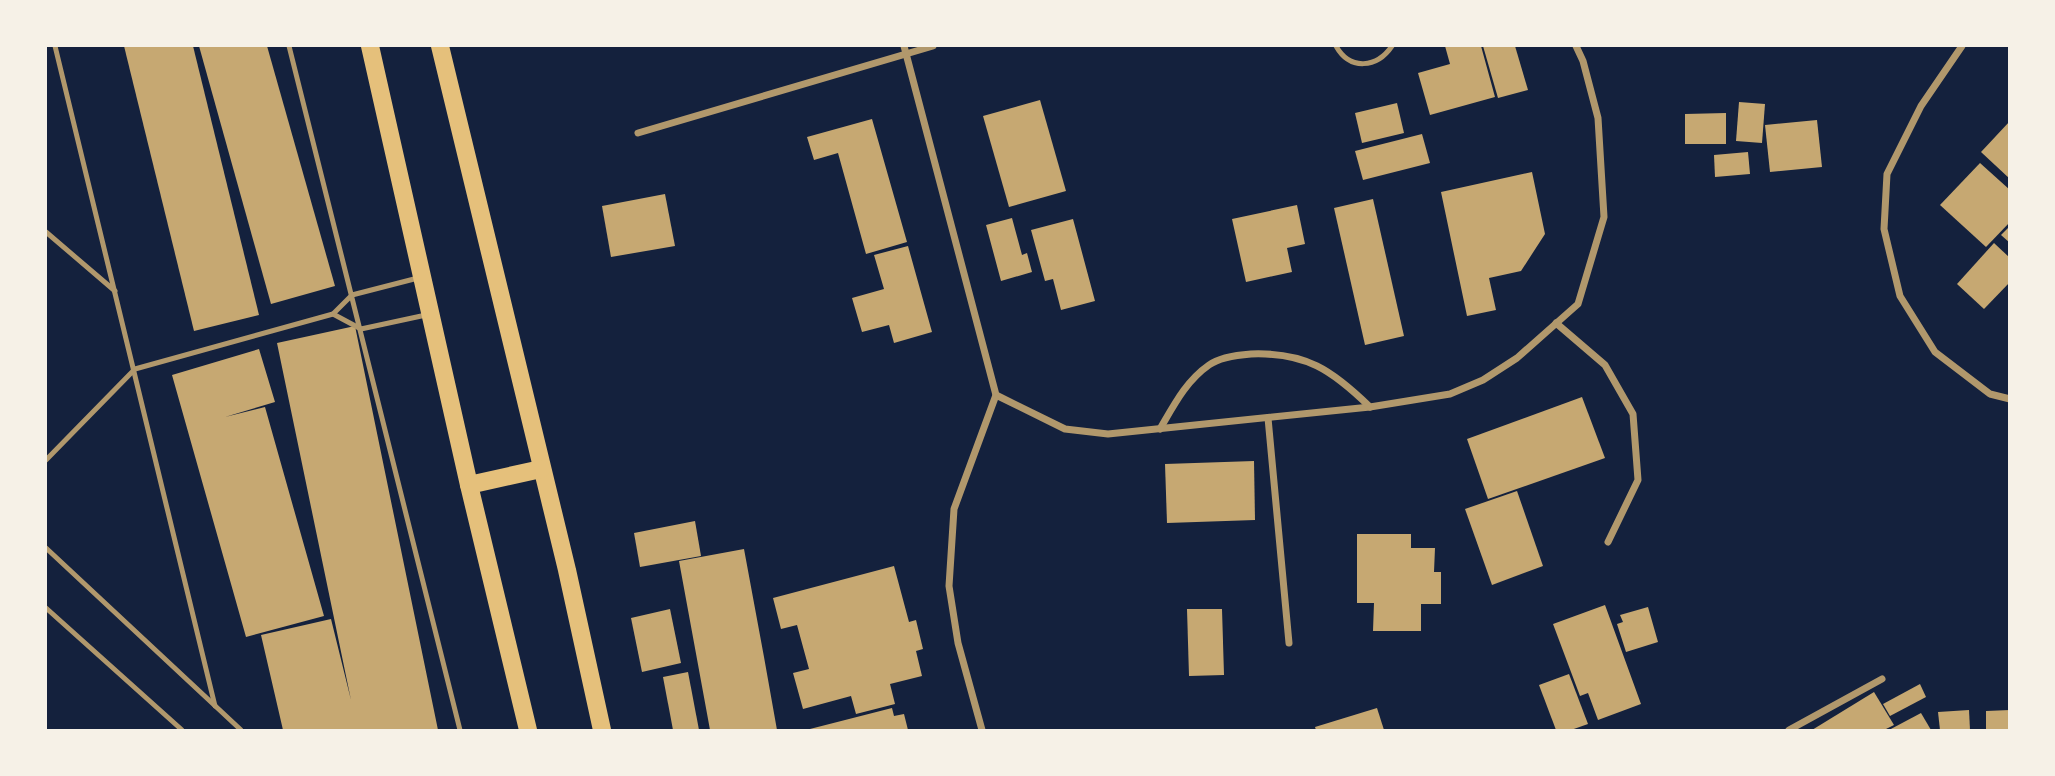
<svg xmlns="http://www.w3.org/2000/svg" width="2055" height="776" viewBox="0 0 2055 776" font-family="'Sofia Sans Condensed',sans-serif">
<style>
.building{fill:#c6a872}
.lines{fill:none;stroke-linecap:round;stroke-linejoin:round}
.service{stroke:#b1986c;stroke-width:5}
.minor{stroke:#b1986c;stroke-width:7}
.primary{stroke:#e5c07b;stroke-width:18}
</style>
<rect width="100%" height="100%" fill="#14213d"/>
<!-- building -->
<g class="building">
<path d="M124 46H193L259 315 194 331Z"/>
<path d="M199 46H267L335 286 271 304Z"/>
<path d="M1445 46H1481L1495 97 1430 115 1418 73 1450 64Z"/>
<path d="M1483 46H1515L1528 90 1498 98Z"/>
<path d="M1040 100 1066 191 1009 207 983 116Z"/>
<path d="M1739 102 1765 104 1762 143 1736 141Z"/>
<path d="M1397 103 1404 133 1362 143 1355 113Z"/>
<path d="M1726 113V144H1685V114Z"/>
<path d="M872 119 907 242 866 254 838 153 814 160 807 137Z"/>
<path d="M1817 120 1822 167 1770 172 1765 125Z"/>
<path d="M2010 121V179L1981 152Z"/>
<path d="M1422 134 1430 163 1363 180 1355 151Z"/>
<path d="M1748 152 1750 174 1715 177 1714 155Z"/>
<path d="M1980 163 2010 190V222L1986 247 1940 205Z"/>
<path d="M1532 172 1545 234 1521 271 1489 278 1496 310 1467 316 1441 192Z"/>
<path d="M665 194 675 246 611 257 602 206Z"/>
<path d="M1373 199 1404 336 1365 345 1334 208Z"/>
<path d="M1297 205 1305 244 1287 248 1292 272 1246 282 1232 219Z"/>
<path d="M1012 218 1022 255 1027 253 1032 272 1001 281 986 225Z"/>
<path d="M1073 219 1095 301 1061 310 1053 279 1045 281 1031 230Z"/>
<path d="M2010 226V243L2001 235Z"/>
<path d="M1994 243 2010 258V282L1984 309 1957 284Z"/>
<path d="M908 246 932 332 894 343 889 325 862 332 852 298 884 289 874 255Z"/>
<path d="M355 326 438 730H283L261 635 331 619 351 700 277 343Z"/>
<path d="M259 349 275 402 225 417 265 407 324 616 246 637 172 375Z"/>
<path d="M1582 397 1605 458 1488 499 1467 439Z"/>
<path d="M1254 461 1255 520 1167 523 1165 464Z"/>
<path d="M1517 491 1543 566 1492 585 1465 509Z"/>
<path d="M695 521 701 556 640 567 634 533Z"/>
<path d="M1357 534H1411V548H1435L1434 572H1441V604H1421V631H1373L1374 603H1357Z"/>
<path d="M744 549 764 657 777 730H710L708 719 679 561Z"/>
<path d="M894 566 909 622 916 620 923 649 916 651 922 676 890 684 895 704 856 714 851 696 803 709 793 673 809 669 797 625 781 629 773 598Z"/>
<path d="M1605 605 1641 704 1598 720 1588 693 1580 696 1553 624Z"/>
<path d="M1648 607 1658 642 1626 652 1617 624 1623 622 1620 615Z"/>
<path d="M670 609 681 663 642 672 631 618Z"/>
<path d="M1187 609H1222L1224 675 1189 676Z"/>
<path d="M688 672 699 730H673L663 677Z"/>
<path d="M1569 674 1588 724 1571 730H1556L1539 685Z"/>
<path d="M1920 684 1926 697 1890 716 1883 704Z"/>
<path d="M1874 692 1894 725 1884 730H1812Z"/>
<path d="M892 708 894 716 904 714 908 730H806Z"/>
<path d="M1377 708 1384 730H1316L1315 727Z"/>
<path d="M1969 710 1970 730H1940L1938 712Z"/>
<path d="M2010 710V730H1986V711Z"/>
<path d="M1921 713 1931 730H1889Z"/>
</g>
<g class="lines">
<!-- service -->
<g class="service">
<path d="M55 46 215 706"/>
<path d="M289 46 460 730"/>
<path d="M1336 46C1350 71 1377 68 1392 46"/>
<path d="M46 232 115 291"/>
<path d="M333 314 361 329 426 315"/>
<path d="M46 460 135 369 333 314 352 295 418 278"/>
<path d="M46 548 241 730"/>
<path d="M46 608 182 730"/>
</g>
<!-- minor -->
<g class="minor">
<path d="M904 46 996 395 1065 429 1108 434 1370 407 1450 394 1483 380 1517 358 1578 304 1604 217 1598 118 1583 61 1576 46"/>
<path d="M1962 46 1921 106 1887 174 1884 229 1900 296 1935 352 1990 394 2010 399"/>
<path d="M638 133 933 46"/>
<path d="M1556 323 1605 365 1633 414 1638 480 1608 542"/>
<path d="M1268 418 1289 643"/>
<path d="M1160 429C1174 405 1186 381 1209 365 1220 357 1238 355 1251 354 1306 352 1332 370 1370 407"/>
<path d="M982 730 958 643 949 586 954 509 996 395"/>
<path d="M1789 730 1882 679"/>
</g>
<!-- primary -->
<g class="primary">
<path d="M370 46 469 485 528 730"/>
<path d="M440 46 567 570 602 730"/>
<path d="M469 485 541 469"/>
</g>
</g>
<!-- border -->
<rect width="2055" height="776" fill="none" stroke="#f6f1e7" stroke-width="94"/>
</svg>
